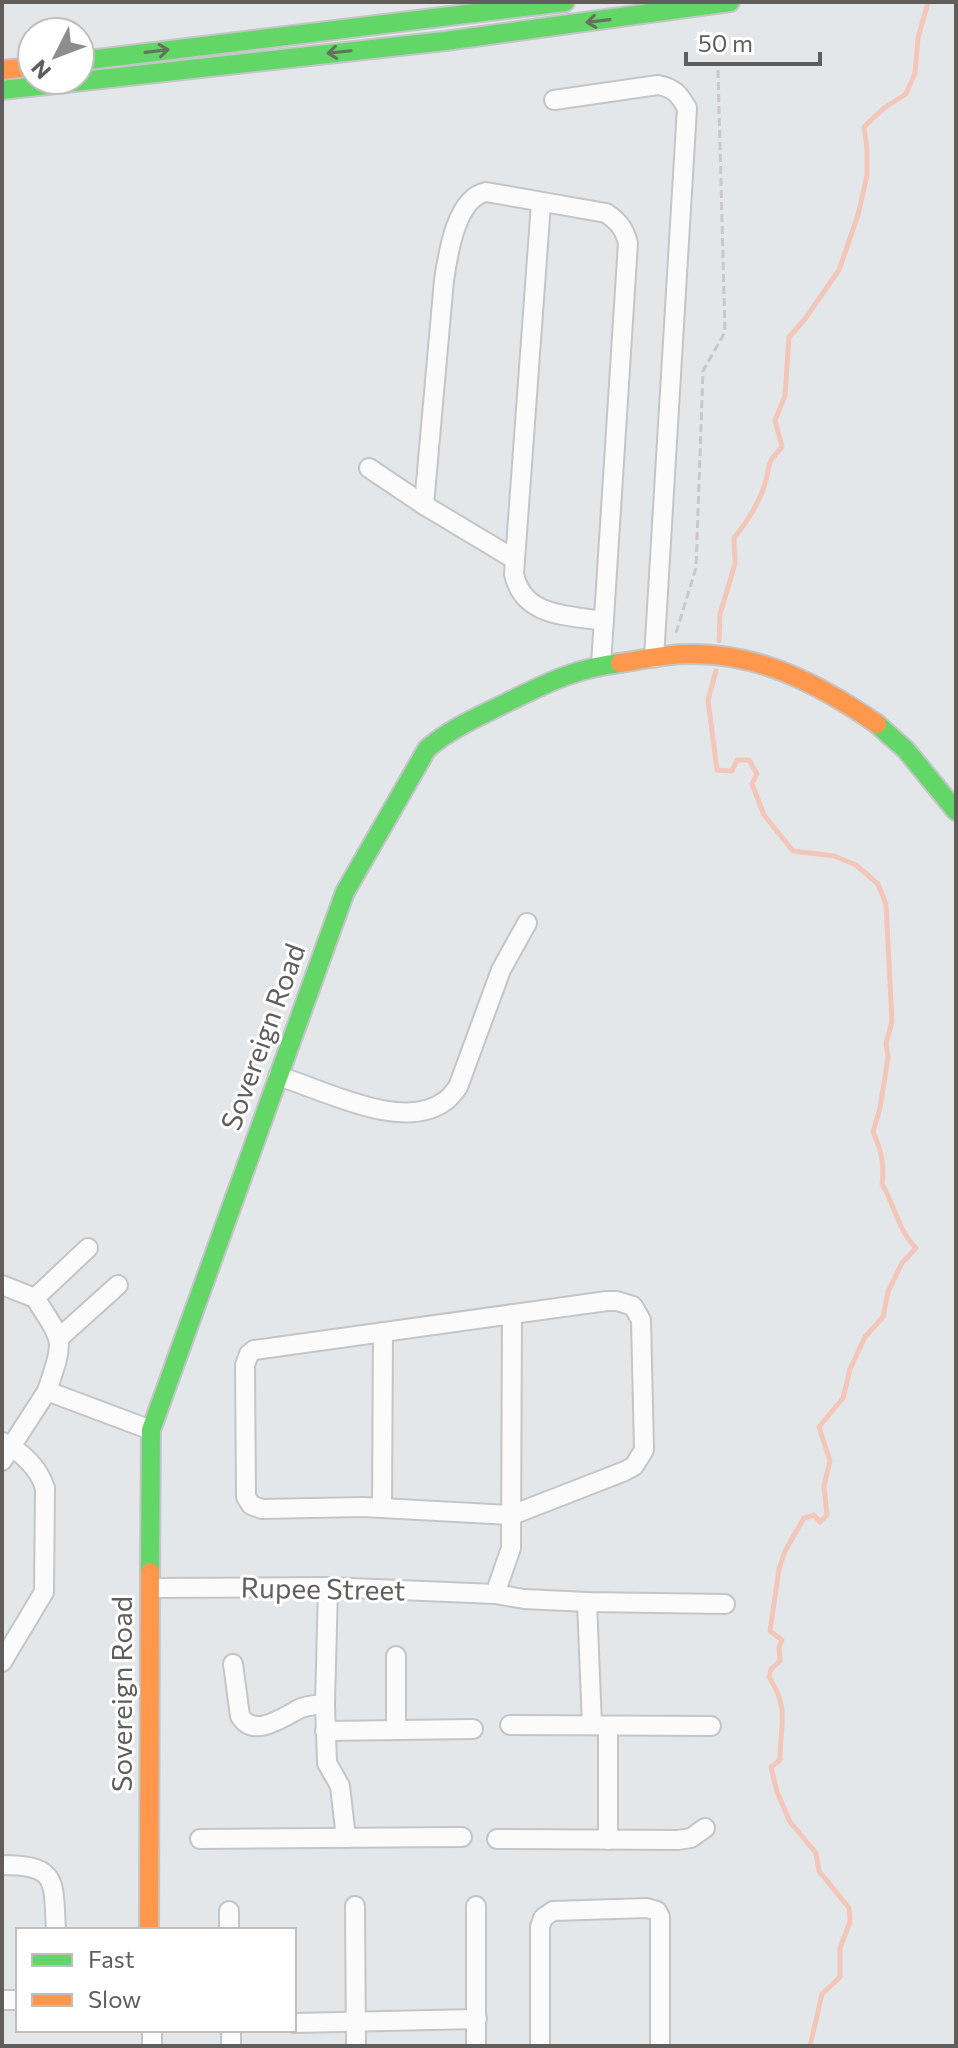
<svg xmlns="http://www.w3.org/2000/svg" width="958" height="2048" viewBox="0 0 958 2048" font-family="Commissioner,sans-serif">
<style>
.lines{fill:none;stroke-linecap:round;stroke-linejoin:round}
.stream{stroke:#f2c7ba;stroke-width:5}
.street-casing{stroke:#c4c5c6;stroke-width:22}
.fast-casing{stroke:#c4c5c6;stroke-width:22}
.slow-casing{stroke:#c4c5c6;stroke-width:22}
.path{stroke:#cbc6ca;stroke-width:3;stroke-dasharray:8 4;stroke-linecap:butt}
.street{stroke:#fbfbfc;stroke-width:18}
.fast{stroke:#63d668;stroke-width:18}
.slow{stroke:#ff974d;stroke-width:18}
.oneway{stroke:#61755d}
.labels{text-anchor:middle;stroke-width:6;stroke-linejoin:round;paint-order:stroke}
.street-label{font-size:28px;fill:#615d5a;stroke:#fff}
</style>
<rect width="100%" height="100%" fill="#e4e7ea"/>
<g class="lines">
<!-- stream -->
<g class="stream">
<path d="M719 641 720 614 735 564 734 538C747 522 757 507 764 487 772 464 763 467 782 447L775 420 785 396 789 337 805 319 839 270 858 215 867 175V149L864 127 884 108 906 94 915 73 918 38 928 2"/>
<path d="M716 671 708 700 717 770 732 771 737 760H749L757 774 752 784 764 815 793 851 834 856 856 865 878 884 886 904 892 1022 886 1043 888 1058 880 1108 873 1132C881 1150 885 1164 882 1184 895 1206 898 1230 916 1248L902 1263 888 1292 883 1317 865 1337 850 1369 843 1398 819 1427 830 1461 824 1486 827 1515 820 1522 814 1515 804 1518 785 1551 779 1569 770 1631 782 1640 779 1647 780 1661 771 1669 769 1677C790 1709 780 1724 780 1760L771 1767 777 1792 790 1822 816 1853 819 1871 849 1908 850 1922 840 1948V1977L822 1994 810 2046"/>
</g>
<defs>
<g id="street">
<path d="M554 100 658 85C674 88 679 94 687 108L654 658"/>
<path d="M541 203 514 574C523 617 567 615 604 621"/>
<path d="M369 468 424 505 514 559"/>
<path d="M424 505 444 280C448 254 456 198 486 192L606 213C618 221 624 228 628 243L601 665"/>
<path d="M278 1076C322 1089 403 1133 445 1101 450 1098 454 1092 458 1087L501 970 527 923"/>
<path d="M2 1285 35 1298"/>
<path d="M607 1301H617L633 1306 641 1320 644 1450 634 1466 625 1471 512 1515 363 1507 262 1509 251 1505 246 1497 245 1365 249 1354 254 1350Z"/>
<path d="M59 1338 118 1285"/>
<path d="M47 1391C64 1339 65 1344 35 1298L88 1248"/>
<path d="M2 1442C21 1451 39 1468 45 1488L44 1592 2 1662"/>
<path d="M2 1461 47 1391 151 1430"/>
<path d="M382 1508 383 1332"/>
<path d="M328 1587 325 1704 327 1763 340 1786 346 1838"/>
<path d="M150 1588 328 1587 495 1594 524 1599 587 1602 725 1604"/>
<path d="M495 1594 511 1548 512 1314"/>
<path d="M587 1602 592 1725"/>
<path d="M396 1656V1728"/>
<path d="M233 1664 240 1716C254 1739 283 1717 299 1709 307 1705 316 1705 325 1704"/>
<path d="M510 1725 711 1726"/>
<path d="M325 1731 473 1729"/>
<path d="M200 1839 462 1837"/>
<path d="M497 1839 678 1840 691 1838 705 1828"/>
<path d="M608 1840V1726"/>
<path d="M2 1865C59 1865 53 1881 56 1930"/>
<path d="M355 1906 356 2046"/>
<path d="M476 1906V2046"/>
<path d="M229 1911V1930"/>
<path d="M2 2000H18"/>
<path d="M294 2023 477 2019"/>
<path d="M152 2030V2046"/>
<path d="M231 2030V2046"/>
<path d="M540 2046V1927L543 1918 553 1911 647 1908 657 1911 660 1917V2046"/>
</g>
<g id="fast">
<path d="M80 61 565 2"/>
<path d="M2 90 445 41 730 2"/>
<path d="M877 724 906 750 956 811"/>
<path d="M150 1572 151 1430 345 892 427 749C451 728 480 716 508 702 547 683 576 668 620 663"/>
</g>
<g id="slow">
<path d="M2 70 32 67"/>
<path d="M620 663C642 660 665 654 688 654 758 652 821 685 877 724"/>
<path d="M149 1930 150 1572"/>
</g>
</defs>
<!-- street casing -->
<use href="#street" class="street-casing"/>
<!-- fast casing -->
<use href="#fast" class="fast-casing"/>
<!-- slow casing -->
<use href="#slow" class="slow-casing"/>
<!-- path -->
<path class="path" d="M676 633 696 568 703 371 725 332 718 70"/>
<!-- street -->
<use href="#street" class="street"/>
<!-- fast -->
<use href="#fast" class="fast"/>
<!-- slow -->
<use href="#slow" class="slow"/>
</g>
<!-- one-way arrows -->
<defs><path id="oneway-shaft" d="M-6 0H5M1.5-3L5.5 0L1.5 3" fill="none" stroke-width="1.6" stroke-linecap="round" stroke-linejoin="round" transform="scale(2)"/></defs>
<g class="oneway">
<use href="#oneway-shaft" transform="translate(598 21) rotate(173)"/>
<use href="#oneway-shaft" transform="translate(157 51) rotate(-7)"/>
<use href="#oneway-shaft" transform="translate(339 52) rotate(174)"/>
</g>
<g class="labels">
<!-- street labels -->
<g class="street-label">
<text transform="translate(263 1037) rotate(-70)" y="10">Sovereign Road</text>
<text transform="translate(323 1589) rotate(1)" y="10">Rupee Street</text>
<text transform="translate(122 1694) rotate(-90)" y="10">Sovereign Road</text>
</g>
</g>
<!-- border -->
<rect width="958" height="2048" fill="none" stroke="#615d5a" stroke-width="8"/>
<!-- legend -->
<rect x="16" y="1928" width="280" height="104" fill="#ffffff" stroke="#c0bebd" stroke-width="2"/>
<rect x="32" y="1954" width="40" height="12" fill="#63d668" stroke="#c0bebd" stroke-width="2"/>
<text x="88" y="1968" font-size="24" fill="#615d5a">Fast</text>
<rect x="32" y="1994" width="40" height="12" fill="#ff974d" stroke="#c0bebd" stroke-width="2"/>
<text x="88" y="2008" font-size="24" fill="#615d5a">Slow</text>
<!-- north arrow -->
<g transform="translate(56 56) rotate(228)"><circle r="38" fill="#ffffff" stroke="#c0bebd" stroke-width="2"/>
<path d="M0-6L14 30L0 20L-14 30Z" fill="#8f8d8c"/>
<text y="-12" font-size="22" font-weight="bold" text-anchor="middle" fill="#615d5a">N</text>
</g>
<!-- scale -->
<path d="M686 52v12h134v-12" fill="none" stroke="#615d5a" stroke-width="4"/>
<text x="698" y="52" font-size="24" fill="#615d5a" stroke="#ffffff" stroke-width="6" paint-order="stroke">50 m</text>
</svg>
